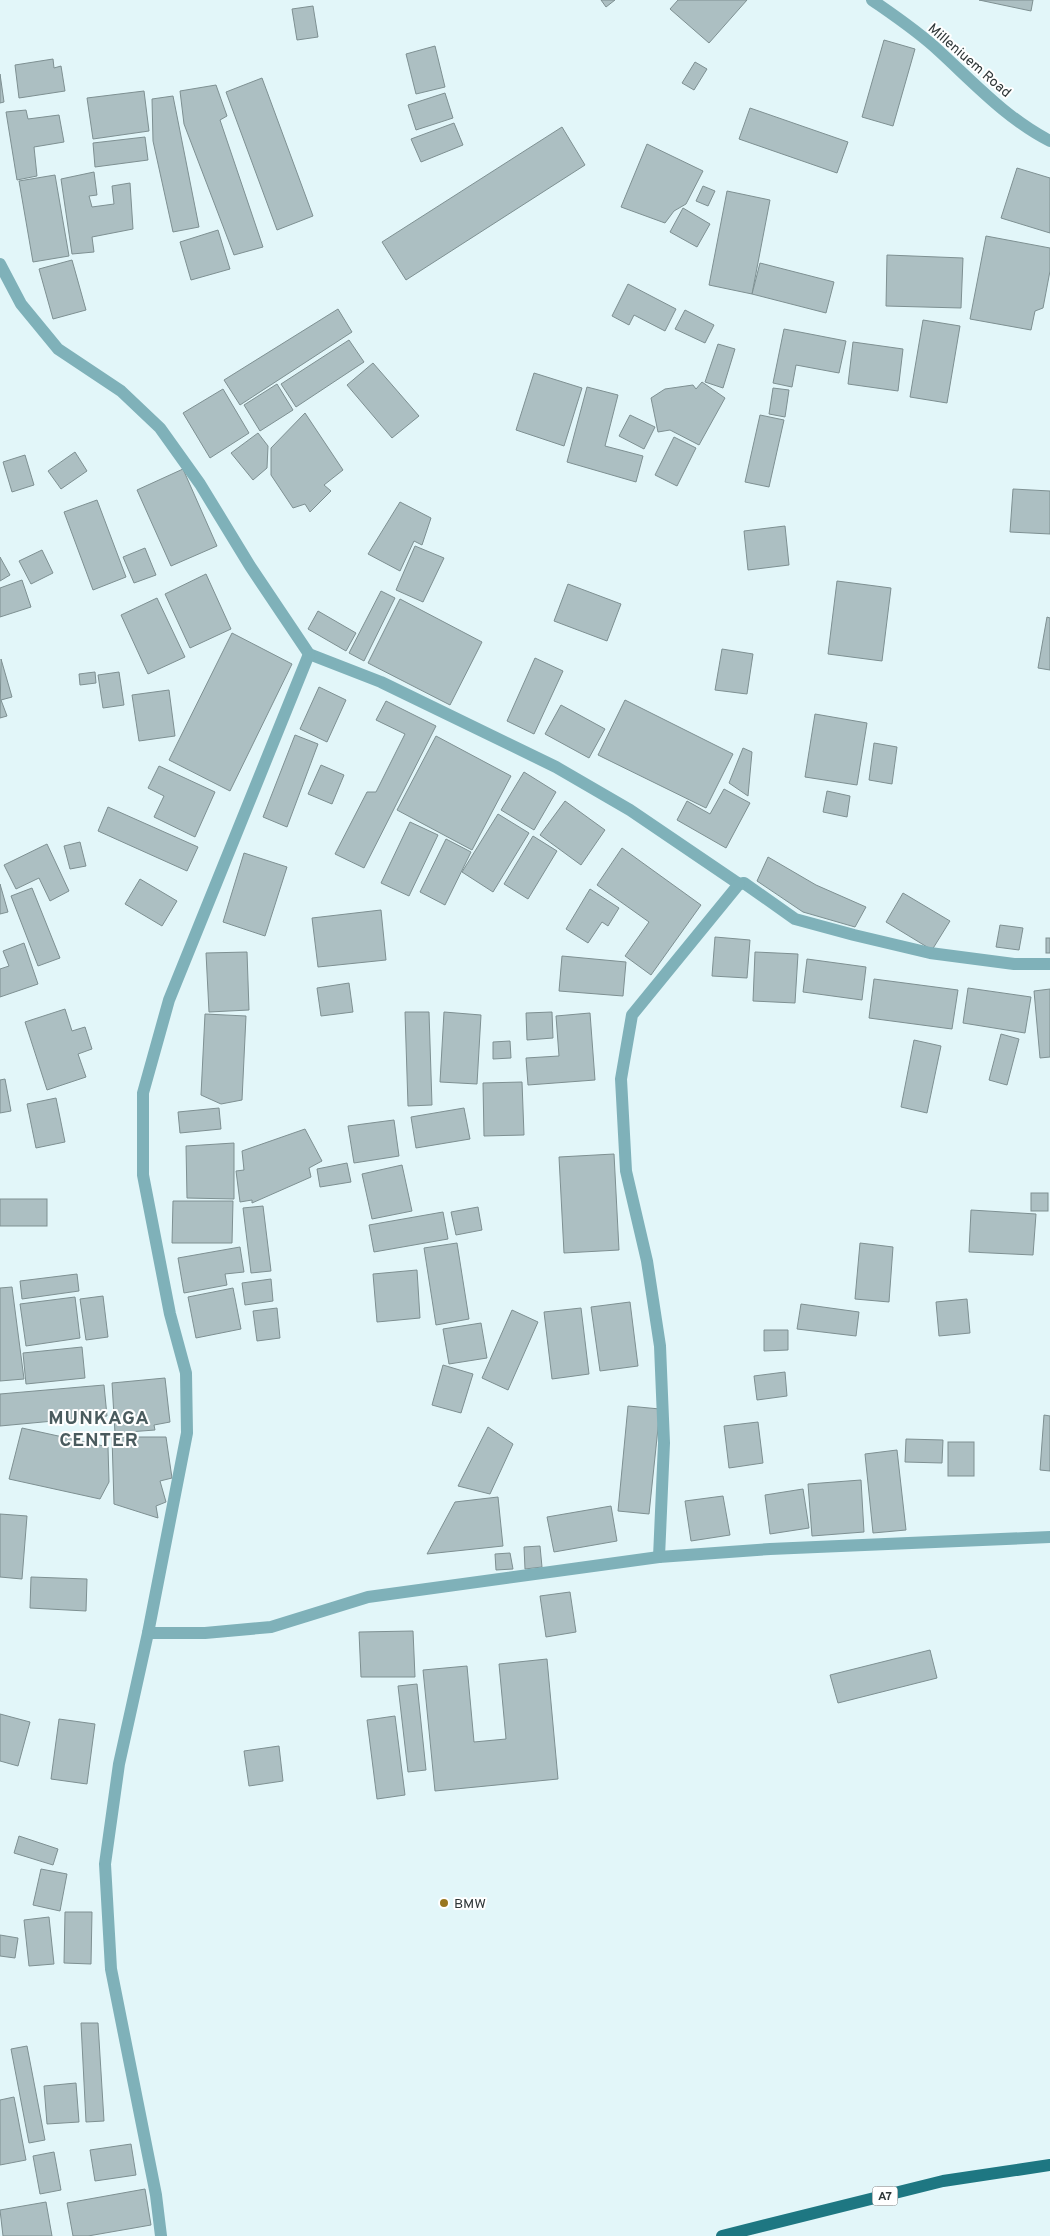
<svg xmlns="http://www.w3.org/2000/svg" width="1050" height="2236" viewBox="0 0 1050 2236" font-family="Overpass,sans-serif">
<style>
.building{fill:#acbfc2;stroke:#7e9092}
.lines{fill:none;stroke-linecap:round;stroke-linejoin:round}
.minor{stroke:#7fb1b9;stroke-width:12}
.major{stroke:#1e7782;stroke-width:12}
.poi-dot{fill:#98761f;stroke:#fff;stroke-width:2}
.labels{text-anchor:middle;stroke-width:4;stroke-linejoin:round;paint-order:stroke}
.shield{fill:#fff;stroke:#6d7374;stroke-width:1}
.shield-label{font-size:12px;font-weight:bold;fill:#2f3738}
.street-label{font-size:14px;fill:#2f3738;stroke:#fff}
.poi-label{font-size:14px;fill:#2f3738;stroke:#fff;text-anchor:start}
.district-label{font-size:19px;font-weight:bold;letter-spacing:1px;fill:#4a5b5e;stroke:#fff}
</style>
<rect width="100%" height="100%" fill="#e2f6f9"/>
<!-- building -->
<g class="building">
<path d="M601 0H615L606 7Z"/>
<path d="M678 0H747L709 43 670 9Z"/>
<path d="M979 0H1033L1031 11Z"/>
<path d="M313 6 318 37 297 40 292 9Z"/>
<path d="M884 40 915 49 893 126 862 117Z"/>
<path d="M435 46 445 87 416 94 406 54Z"/>
<path d="M53 59 54 68 61 66 65 91 19 98 15 65Z"/>
<path d="M695 62 707 69 694 90 682 83Z"/>
<path d="M0 74 4 102 0 103Z"/>
<path d="M262 78 313 216 277 230 226 92Z"/>
<path d="M216 85 227 116 220 120 263 247 234 255 184 124 180 91Z"/>
<path d="M144 91 149 131 93 139 87 98Z"/>
<path d="M445 93 453 118 416 130 408 105Z"/>
<path d="M173 96 199 227 173 232 153 141 152 99Z"/>
<path d="M750 108 848 142 837 173 739 139Z"/>
<path d="M26 110 28 119 59 115 64 142 34 147 37 176 17 180 6 112Z"/>
<path d="M454 123 463 145 421 162 411 139Z"/>
<path d="M562 127 585 165 406 280 382 242Z"/>
<path d="M145 137 148 160 95 167 93 143Z"/>
<path d="M647 144 703 171 686 204 674 211 665 223 621 207Z"/>
<path d="M1017 168 1050 178V233L1001 218Z"/>
<path d="M94 172 97 195 89 196 92 207 114 204 112 186 130 183 133 229 92 237 94 252 72 254 61 179Z"/>
<path d="M55 175 69 256 33 262 19 181Z"/>
<path d="M703 186 715 191 708 206 696 201Z"/>
<path d="M727 191 770 200 752 294 709 285Z"/>
<path d="M683 208 710 224 697 247 670 232Z"/>
<path d="M218 230 230 269 191 280 180 242Z"/>
<path d="M986 236 1050 248V271L1043 308 1035 311 1031 330 970 319Z"/>
<path d="M887 255 963 258 961 308 886 306Z"/>
<path d="M72 260 86 310 53 319 39 269Z"/>
<path d="M760 263 834 282 826 313 752 294Z"/>
<path d="M628 284 676 309 665 331 634 315 629 325 612 316Z"/>
<path d="M338 309 352 332 240 405 224 380Z"/>
<path d="M685 310 714 325 705 343 675 329Z"/>
<path d="M923 320 960 326 947 403 910 397Z"/>
<path d="M784 329 846 341 839 373 796 365 792 387 773 383Z"/>
<path d="M349 340 364 362 296 407 281 384Z"/>
<path d="M853 342 903 349 898 391 848 384Z"/>
<path d="M718 344 735 349 723 388 705 382Z"/>
<path d="M373 363 419 416 392 438 347 385Z"/>
<path d="M534 373 582 388 564 446 516 430Z"/>
<path d="M702 382 725 398 699 445 670 430 658 432 651 398 665 389 693 385 696 389Z"/>
<path d="M277 384 293 410 260 431 244 405Z"/>
<path d="M587 387 618 395 605 446 643 456 636 482 567 462Z"/>
<path d="M773 388 789 390 785 417 769 414Z"/>
<path d="M223 389 249 433 210 458 183 413Z"/>
<path d="M305 413 343 470 324 485 331 491 310 512 305 504 293 508 271 475V448Z"/>
<path d="M630 415 655 427 644 449 619 436Z"/>
<path d="M760 415 784 420 769 487 745 482Z"/>
<path d="M258 433 268 446 267 468 253 480 231 453Z"/>
<path d="M674 437 696 448 677 486 655 475Z"/>
<path d="M75 452 87 471 61 489 48 471Z"/>
<path d="M25 455 34 485 12 492 3 462Z"/>
<path d="M183 469 217 546 171 566 137 490Z"/>
<path d="M1013 489 1050 491V534L1010 532Z"/>
<path d="M97 500 126 577 93 590 64 512Z"/>
<path d="M400 502 431 518 422 545 414 541 400 571 368 554Z"/>
<path d="M785 526 789 565 748 570 744 531Z"/>
<path d="M415 546 444 558 423 602 396 590Z"/>
<path d="M145 548 156 575 134 583 123 557Z"/>
<path d="M42 550 53 573 31 584 19 561Z"/>
<path d="M0 557 10 575 0 581Z"/>
<path d="M206 574 231 629 190 648 165 594Z"/>
<path d="M22 580 31 607 0 617V588Z"/>
<path d="M837 581 891 588 882 661 828 654Z"/>
<path d="M568 584 621 604 607 641 554 621Z"/>
<path d="M381 591 395 598 364 661 349 653Z"/>
<path d="M157 598 185 657 148 674 121 615Z"/>
<path d="M400 599 482 642 450 705 368 663Z"/>
<path d="M318 611 356 633 346 651 308 629Z"/>
<path d="M1047 617 1050 618V670L1038 668Z"/>
<path d="M232 633 292 664 230 791 169 760Z"/>
<path d="M722 649 753 654 747 694 715 690Z"/>
<path d="M535 658 563 671 534 734 507 721Z"/>
<path d="M1 659 12 697 1 700 7 716 0 718Z"/>
<path d="M95 672 96 683 80 685 79 674Z"/>
<path d="M119 672 124 705 103 708 98 675Z"/>
<path d="M319 687 346 700 327 742 300 729Z"/>
<path d="M169 690 175 736 139 741 132 695Z"/>
<path d="M625 700 733 754 706 808 598 755Z"/>
<path d="M386 701 436 726 364 868 335 854 367 792H376L405 734 376 720Z"/>
<path d="M561 705 605 729 589 758 545 734Z"/>
<path d="M815 714 867 723 857 785 805 777Z"/>
<path d="M295 735 318 744 287 827 263 817Z"/>
<path d="M436 736 511 776 472 850 397 810Z"/>
<path d="M874 743 897 747 892 784 869 780Z"/>
<path d="M743 748 752 752 748 796 729 783Z"/>
<path d="M321 765 344 775 332 804 308 794Z"/>
<path d="M159 766 215 792 195 837 154 817 164 796 148 788Z"/>
<path d="M524 772 556 792 534 830 501 810Z"/>
<path d="M724 789 750 803 726 848 677 820 687 801 710 814Z"/>
<path d="M827 791 850 796 847 817 823 812Z"/>
<path d="M565 801 605 830 581 865 540 835Z"/>
<path d="M108 807 198 847 187 871 98 831Z"/>
<path d="M498 814 529 833 493 892 462 872Z"/>
<path d="M410 822 438 835 409 896 381 883Z"/>
<path d="M533 836 557 851 528 899 504 884Z"/>
<path d="M446 839 471 852 445 905 420 892Z"/>
<path d="M80 842 86 866 70 869 64 846Z"/>
<path d="M47 844 69 891 50 901 39 878 16 889 4 865Z"/>
<path d="M622 848 701 905 651 975 625 956 649 922 597 885Z"/>
<path d="M244 853 287 867 265 936 223 922Z"/>
<path d="M768 857 816 885 866 907 855 927 803 912 757 881Z"/>
<path d="M140 879 177 901 162 926 125 904Z"/>
<path d="M0 884 8 912 0 914Z"/>
<path d="M32 888 60 958 38 966 11 896Z"/>
<path d="M590 889 619 908 608 926 602 922 588 943 566 929Z"/>
<path d="M903 893 950 921 932 950 886 922Z"/>
<path d="M381 910 386 960 318 967 312 918Z"/>
<path d="M1000 925 1023 928 1019 950 996 947Z"/>
<path d="M715 937 750 940 747 978 712 976Z"/>
<rect x="1046" y="938" width="4" height="15"/>
<path d="M24 943 38 984 0 997V969L9 966 3 951Z"/>
<path d="M247 952 249 1010 209 1012 206 953Z"/>
<path d="M755 952 798 954 795 1003 753 1001Z"/>
<path d="M562 956 626 962 623 996 559 991Z"/>
<path d="M807 959 866 967 862 1000 803 992Z"/>
<path d="M874 979 958 990 952 1029 869 1018Z"/>
<path d="M349 983 353 1012 321 1016 317 988Z"/>
<path d="M968 988 1031 997 1025 1033 963 1023Z"/>
<path d="M1050 989V1057L1040 1058 1034 991Z"/>
<path d="M65 1009 72 1031 85 1027 92 1049 78 1054 86 1077 47 1090 25 1022Z"/>
<path d="M405 1012H429L432 1105 408 1106Z"/>
<path d="M444 1012 481 1015 477 1084 440 1082Z"/>
<path d="M552 1012 553 1038 527 1040 526 1013Z"/>
<path d="M590 1013 595 1080 528 1085 526 1058 559 1056 556 1016Z"/>
<path d="M205 1014 246 1016 242 1100 221 1104 201 1095Z"/>
<path d="M1001 1034 1019 1039 1007 1085 989 1080Z"/>
<path d="M914 1040 941 1046 927 1113 901 1107Z"/>
<path d="M510 1041 511 1058 493 1059V1042Z"/>
<path d="M5 1079 11 1111 0 1113V1080Z"/>
<path d="M522 1082 524 1135 484 1136 483 1083Z"/>
<path d="M56 1098 65 1142 36 1148 27 1104Z"/>
<path d="M219 1108 221 1129 180 1133 178 1112Z"/>
<path d="M464 1108 470 1139 416 1148 411 1117Z"/>
<path d="M394 1120 399 1156 354 1163 348 1126Z"/>
<path d="M305 1129 322 1161 309 1168 311 1177 252 1203V1200L240 1202 236 1171 244 1170 242 1151Z"/>
<path d="M234 1143V1199L187 1198 186 1146Z"/>
<path d="M614 1154 619 1250 564 1253 559 1157Z"/>
<path d="M347 1163 351 1182 320 1187 317 1169Z"/>
<path d="M402 1165 412 1211 372 1219 362 1174Z"/>
<rect x="1031" y="1193" width="17" height="18"/>
<rect x="0" y="1199" width="47" height="27"/>
<path d="M173 1201H233L232 1243H172Z"/>
<path d="M263 1206 271 1271 251 1273 243 1208Z"/>
<path d="M478 1207 482 1230 456 1235 451 1212Z"/>
<path d="M971 1210 1036 1214 1033 1255 969 1252Z"/>
<path d="M443 1212 448 1239 374 1252 369 1225Z"/>
<path d="M457 1243 469 1319 436 1325 424 1248Z"/>
<path d="M860 1243 893 1247 889 1302 855 1299Z"/>
<path d="M240 1247 244 1272 225 1274 227 1285 184 1293 178 1258Z"/>
<path d="M417 1270 420 1318 377 1322 373 1274Z"/>
<path d="M77 1274 79 1291 22 1299 20 1281Z"/>
<path d="M271 1279 273 1301 245 1305 242 1283Z"/>
<path d="M12 1287 24 1379 0 1381V1288Z"/>
<path d="M233 1288 241 1329 196 1338 188 1297Z"/>
<path d="M103 1296 108 1337 86 1340 80 1299Z"/>
<path d="M75 1297 80 1338 26 1346 20 1304Z"/>
<path d="M967 1299 970 1333 939 1336 936 1302Z"/>
<path d="M630 1302 638 1366 600 1371 591 1307Z"/>
<path d="M801 1304 859 1312 856 1336 797 1329Z"/>
<path d="M277 1308 280 1338 257 1341 253 1311Z"/>
<path d="M581 1308 589 1374 552 1379 544 1312Z"/>
<path d="M512 1310 538 1322 508 1390 482 1378Z"/>
<path d="M481 1323 487 1358 449 1364 443 1329Z"/>
<path d="M764 1330H788V1350L764 1351Z"/>
<path d="M82 1347 85 1378 26 1384 23 1353Z"/>
<path d="M443 1365 473 1374 461 1413 432 1405Z"/>
<path d="M785 1372 787 1396 757 1400 754 1376Z"/>
<path d="M165 1378 170 1422 154 1425 155 1430 115 1433 112 1383Z"/>
<path d="M104 1385 107 1416 0 1426V1394Z"/>
<path d="M628 1406 660 1409 649 1514 618 1511Z"/>
<path d="M1044 1415 1050 1416V1471L1040 1470Z"/>
<path d="M758 1422 763 1463 729 1468 724 1426Z"/>
<path d="M488 1427 513 1444 490 1494 458 1486Z"/>
<path d="M22 1428 108 1447 109 1482 100 1499 9 1479Z"/>
<path d="M112 1437H166L172 1478 160 1481 166 1502 156 1506 158 1518 114 1504Z"/>
<path d="M906 1439 943 1440 942 1463 905 1462Z"/>
<rect x="948" y="1442" width="26" height="34"/>
<path d="M897 1450 906 1530 873 1533 865 1454Z"/>
<path d="M861 1480 864 1532 812 1536 808 1484Z"/>
<path d="M803 1489 809 1528 770 1534 765 1495Z"/>
<path d="M723 1496 730 1535 691 1541 685 1501Z"/>
<path d="M498 1497 503 1546 427 1554 455 1502Z"/>
<path d="M611 1506 617 1541 554 1552 547 1517Z"/>
<path d="M0 1514 27 1516 22 1579 0 1577Z"/>
<path d="M540 1546 542 1567 525 1569 524 1547Z"/>
<path d="M510 1553 513 1569 496 1570 495 1554Z"/>
<path d="M31 1577 87 1579 86 1611 30 1608Z"/>
<path d="M570 1592 576 1632 546 1637 540 1596Z"/>
<path d="M413 1631 415 1677H361L359 1632Z"/>
<path d="M930 1650 937 1678 838 1703 830 1675Z"/>
<path d="M547 1659 558 1779 435 1791 423 1670 467 1666 474 1742 506 1739 499 1664Z"/>
<path d="M417 1684 426 1770 408 1772 398 1686Z"/>
<path d="M0 1714 30 1722 18 1766 0 1761Z"/>
<path d="M395 1716 405 1795 377 1799 367 1720Z"/>
<path d="M59 1719 95 1724 87 1784 51 1779Z"/>
<path d="M279 1746 283 1781 249 1786 244 1751Z"/>
<path d="M19 1836 58 1849 53 1865 14 1853Z"/>
<path d="M41 1869 67 1874 60 1911 33 1905Z"/>
<path d="M65 1912H92L91 1964 64 1963Z"/>
<path d="M49 1917 54 1964 29 1966 24 1920Z"/>
<path d="M0 1935 18 1938 15 1958 0 1956Z"/>
<path d="M81 2023H98L104 2121 86 2122Z"/>
<path d="M27 2046 45 2140 29 2143 11 2049Z"/>
<path d="M76 2083 79 2122 47 2124 44 2086Z"/>
<path d="M14 2097 26 2160 0 2165V2100Z"/>
<path d="M131 2144 136 2175 95 2181 90 2150Z"/>
<path d="M54 2152 61 2190 40 2194 33 2156Z"/>
<path d="M145 2189 151 2225 88 2236H73L67 2203Z"/>
<path d="M46 2202 52 2236H3L0 2210Z"/>
</g>
<g class="lines">
<!-- minor -->
<g class="minor">
<path d="M872 0C895 16 919 32 939 51 974 83 1007 119 1050 141"/>
<path d="M0 264 21 304 58 349 121 391 160 428 200 484 250 566 309 654 381 682 556 767 630 810 739 884 744 883 795 919 854 935 930 953 1014 964H1050"/>
<path d="M659 1557 664 1443 660 1346 647 1261 626 1171 621 1079 632 1015 739 884"/>
<path d="M148 1633H205L271 1627 368 1597 659 1557 770 1549 1050 1537"/>
<path d="M161 2236 156 2195 111 1969 105 1864 119 1764 148 1633 187 1433 186 1373 170 1314 143 1175V1093L169 1000 309 654"/>
</g>
<!-- major -->
<path class="major" d="M722 2236 943 2181 1050 2165"/>
</g>
<!-- markers -->
<circle class="poi-dot" cx="444" cy="1903" r="5"/>
<g class="labels">
<!-- shield labels -->
<rect class="shield" x="872.5" y="2186.5" width="25" height="19" rx="4"/>
<g class="shield-label">
<text x="885" y="2200">A7</text>
</g>
<!-- street labels -->
<g class="street-label">
<text transform="translate(970 60) rotate(41)" y="5">Milleniuem Road</text>
</g>
<!-- poi labels -->
<g class="poi-label">
<text x="454" y="1908">BMW</text>
</g>
<!-- district labels -->
<g class="district-label">
<text x="99" y="1424">MUNKAGA<tspan x="99" dy="22">CENTER</tspan></text>
</g>
</g>
</svg>
